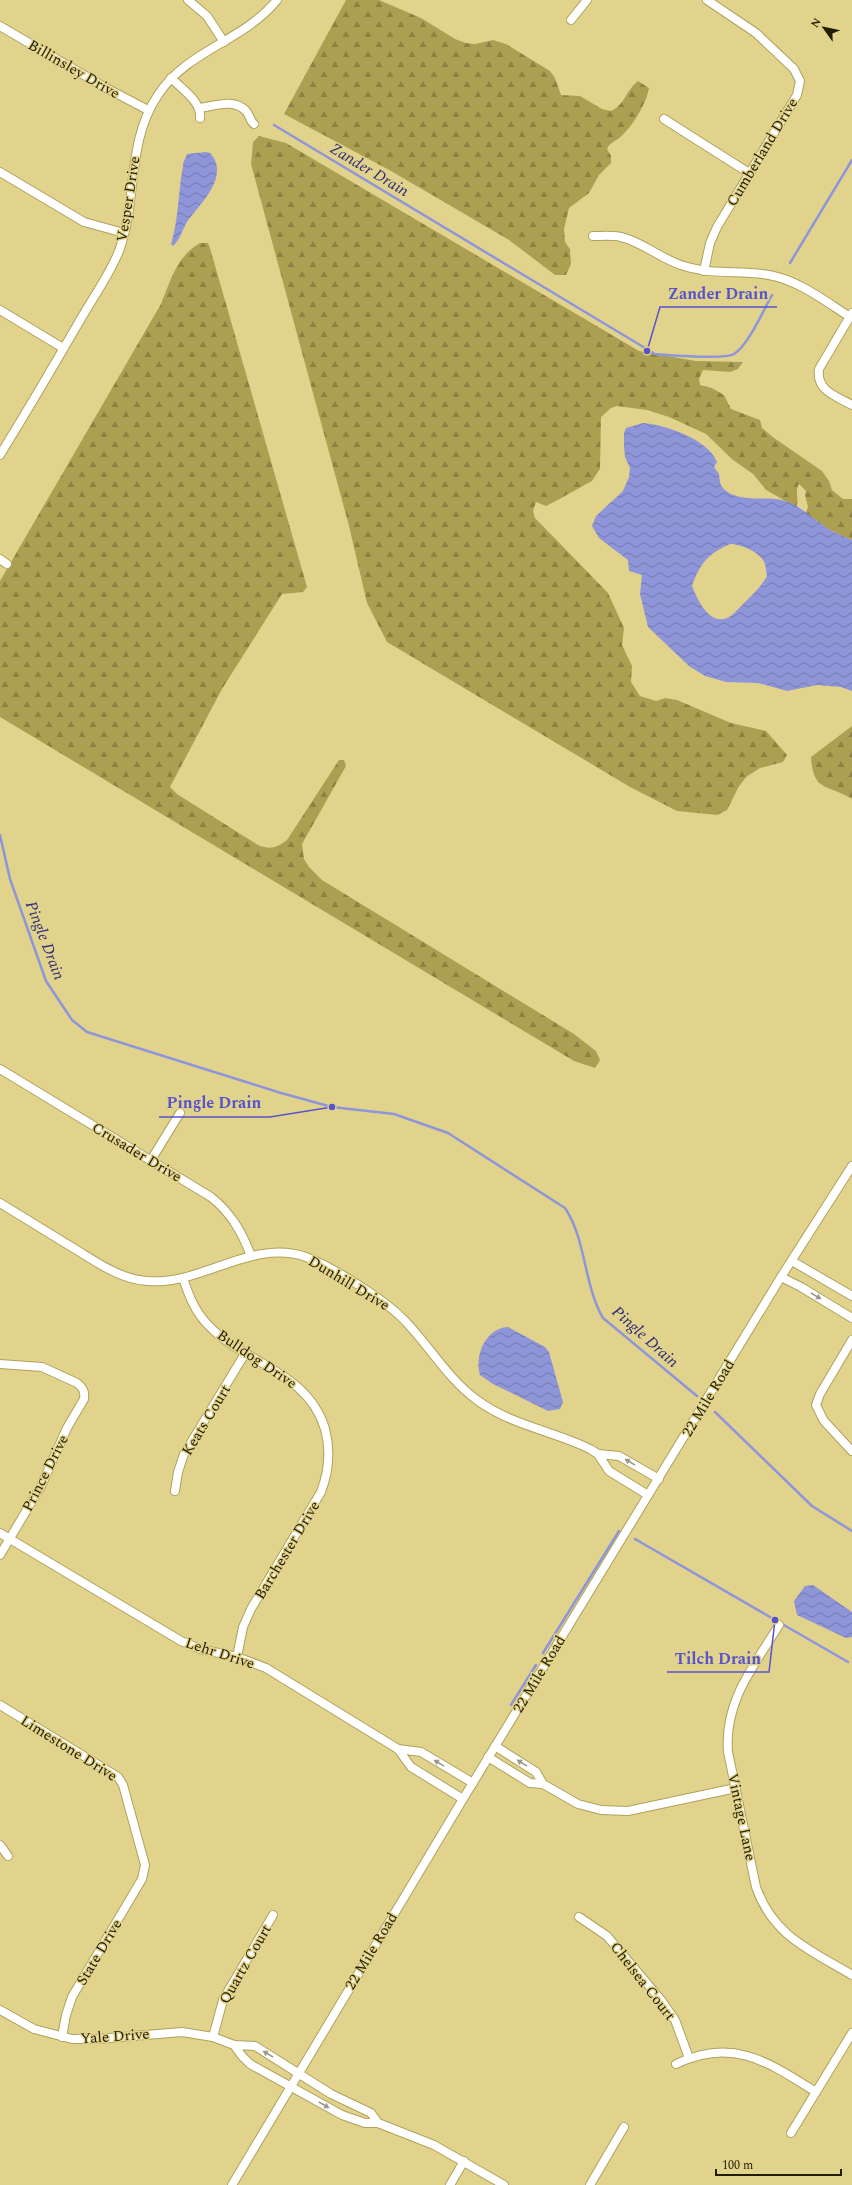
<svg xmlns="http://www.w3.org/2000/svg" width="852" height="2185" viewBox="0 0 852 2185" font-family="Spectral,serif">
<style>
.forest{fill:url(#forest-firs)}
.water{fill:url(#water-waves);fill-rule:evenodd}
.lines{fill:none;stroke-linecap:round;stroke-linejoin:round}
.stream{stroke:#8e95d9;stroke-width:2.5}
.minor-casing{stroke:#afa25c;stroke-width:10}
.minor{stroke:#fff;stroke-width:8}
.oneway{fill:#9c998c}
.labels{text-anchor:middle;stroke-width:3;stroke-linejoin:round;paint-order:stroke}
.street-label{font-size:15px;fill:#221c00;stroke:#e1d38c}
.water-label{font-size:16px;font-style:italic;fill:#2e2b79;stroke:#e1d38c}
.leader{fill:none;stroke:#5754cb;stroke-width:1.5}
.callout-dot{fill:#5754cb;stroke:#e1d38c;stroke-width:1.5}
.callout-label{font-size:16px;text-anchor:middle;font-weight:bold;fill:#5754cb;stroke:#e1d38c;stroke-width:3;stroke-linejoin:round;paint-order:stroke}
</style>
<defs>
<pattern id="forest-firs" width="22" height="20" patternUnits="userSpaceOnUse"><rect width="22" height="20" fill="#ad9f52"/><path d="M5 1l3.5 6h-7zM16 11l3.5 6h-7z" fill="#8c8142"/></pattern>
<pattern id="water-waves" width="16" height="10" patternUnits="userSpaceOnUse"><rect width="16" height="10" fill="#8e95d9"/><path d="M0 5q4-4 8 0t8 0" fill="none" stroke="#7479ae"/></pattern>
</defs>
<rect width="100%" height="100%" fill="#e1d38c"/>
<!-- forest -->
<g class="forest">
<path d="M346 0H379L421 18 455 39 466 43 475 44 493 40 506 44 550 71 555 78 561 95 580 96 602 109 611 111C625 105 626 90 638 81L649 88C646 105 631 129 618 139 613 142 610 143 607 149L611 156V163L599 175 589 193 569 208 564 229 565 242 570 249 571 264 566 275H555L509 240 391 171 284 114Z"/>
<path d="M259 136 286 143 639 351 696 361 743 362 738 369 730 372 703 370 699 379 700 385 712 388 724 395 731 409 760 420 762 428 774 438 822 471 829 481 832 490 843 499H852V540L828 529 806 513 808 507 805 495 806 491 799 484C794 491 800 499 796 507L766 490 753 474 733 460 706 434 669 417 647 410 617 406 611 408 601 417 600 469 592 481 552 503 546 506 536 502 533 511 535 518 608 593 624 628 622 645 632 666 631 682 640 696 656 701 665 698 677 700 731 723 766 731 787 755 783 762 760 768 746 777 738 788 727 810 717 815 677 811 630 787 387 642 367 603 349 526 251 164 253 142Z"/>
<path d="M200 243H208L210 248 307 587 303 592 282 594 222 689 170 787 177 794 258 845C271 850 276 848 287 840L339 760H344L346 766 302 844 304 859 309 867 322 880 574 1034 596 1051 600 1060 595 1068 574 1061 0 717V581L161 304C171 280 176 257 200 243Z"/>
<path d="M852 726V799C827 784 813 792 811 757Z"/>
</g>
<!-- water -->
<g class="water">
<path d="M206 152 210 153C231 176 200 204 187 222 182 230 180 240 173 246L171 244C179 218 178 192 183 166 183 161 186 158 187 154Z"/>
<path d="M643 423C666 425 708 439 717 462L714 467 719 474C720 480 719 485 725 490 740 503 765 496 782 500 799 504 813 519 827 528 835 533 844 536 852 540V691L841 687 817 685 787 691 758 683 726 682 705 676 689 666 648 627 640 594 642 575 629 571 628 560 599 538 592 526 596 516 623 491 629 477 630 468 625 457 624 447V433L626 428ZM730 544C740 544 757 551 763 560 766 564 766 571 767 576 761 587 752 595 743 604 738 609 731 618 724 619 707 622 697 598 692 586 700 564 707 554 730 544Z"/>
<path d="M508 1327 545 1347 549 1352 563 1402 560 1409 548 1411 493 1384 480 1375C474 1355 486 1328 508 1327Z"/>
<path d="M813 1585 852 1612V1637L846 1638 797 1615 794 1601 805 1586Z"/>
</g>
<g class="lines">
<!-- stream -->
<g class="stream">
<path d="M274 125 655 354C671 355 723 360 734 354 748 346 764 309 772 295"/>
<path d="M790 263 852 160"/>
<path d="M0 835 10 879 46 981 72 1020 87 1032 281 1093 332 1107 394 1114 448 1133 565 1208C586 1239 584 1286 603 1318L697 1396"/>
<path d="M715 1412 812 1506 852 1531"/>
<path d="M635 1539 848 1662"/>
<path d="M543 1653 619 1531"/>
<path d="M511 1705 536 1665"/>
</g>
<defs>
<g id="minor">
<path d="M188 0 207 16 224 42"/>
<path d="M571 20 587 0"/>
<path d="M0 26 106 88 148 110"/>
<path d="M171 78C182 89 202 102 200 118"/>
<path d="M200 108C215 106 234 98 246 111 250 115 249 120 254 124"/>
<path d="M664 119 749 173"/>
<path d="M0 172 84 222 124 233"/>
<path d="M593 236C602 236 612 235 621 237 643 242 662 260 684 266 712 275 741 270 769 275 798 280 825 301 850 317"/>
<path d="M704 271 710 243 717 227 797 95 800 81 794 69 756 33 707 0"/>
<path d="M0 310 63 348"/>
<path d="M852 313 819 369C816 391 836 396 852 405"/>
<path d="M0 455C27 411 53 367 79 322 92 299 109 276 119 251 138 200 126 142 158 95 187 50 244 41 277 0"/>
<path d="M0 559 7 564"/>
<path d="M0 1069 211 1197C231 1213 242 1232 251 1256"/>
<path d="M151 1160 180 1113"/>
<path d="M0 1203C23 1217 47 1232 70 1246 94 1260 118 1279 147 1281 202 1286 251 1238 306 1257 333 1267 387 1301 406 1322 430 1347 449 1380 477 1400 510 1425 554 1431 590 1449L598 1454 609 1471 648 1495"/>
<path d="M792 1261 852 1296"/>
<path d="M781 1277 801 1287 852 1318"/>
<path d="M183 1278C189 1296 195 1312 209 1326 246 1364 308 1372 325 1429 331 1451 329 1471 321 1492L251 1609 243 1627 237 1657"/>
<path d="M852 1340 820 1394 816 1405 824 1421 852 1451"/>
<path d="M0 1364 42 1367 77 1383C83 1388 85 1391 84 1399L67 1428 41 1486 0 1555"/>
<path d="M598 1454 619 1456 659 1479"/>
<path d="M175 1491 178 1472 184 1454 246 1352"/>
<path d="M0 1533 181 1641 200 1649 237 1657 266 1668 398 1749 411 1767 463 1799"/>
<path d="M779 1625C754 1666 724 1701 728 1752L756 1887C773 1936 810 1950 852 1975"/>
<path d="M0 1705 118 1777 123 1785 145 1865 142 1879 72 1997 66 2015 62 2037"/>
<path d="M495 1746 536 1772 543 1784"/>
<path d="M398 1749 421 1752 473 1783"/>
<path d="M488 1757 530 1783 543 1784 578 1804 601 1810 628 1811 736 1788"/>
<path d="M0 1845 8 1856"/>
<path d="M579 1917 607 1936 661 2000 675 2020 689 2058"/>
<path d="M0 2010 34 2029 72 2039H98L182 2032 213 2037 234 2045 255 2046 331 2094 371 2113 378 2123"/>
<path d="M213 2037 223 2000 273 1915"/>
<path d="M234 2045 242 2056 250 2064 342 2115 365 2123H378L434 2145 504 2185"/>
<path d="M676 2064C733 2037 768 2062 816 2092"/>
<path d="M791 2133 852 2033"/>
<path d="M232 2185 463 1799 781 1277 852 1166"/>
<path d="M450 2185 464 2161"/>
<path d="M590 2185 624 2127"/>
</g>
</defs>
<!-- minor casing -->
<use href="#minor" class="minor-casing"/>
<!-- minor -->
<use href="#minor" class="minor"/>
</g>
<!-- one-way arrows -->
<defs><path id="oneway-solid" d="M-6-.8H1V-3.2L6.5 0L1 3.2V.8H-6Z"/></defs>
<g class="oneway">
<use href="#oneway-solid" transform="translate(816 1296) rotate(31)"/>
<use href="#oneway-solid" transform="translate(630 1462) rotate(-149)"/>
<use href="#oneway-solid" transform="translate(439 1763) rotate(-149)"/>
<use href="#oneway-solid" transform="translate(522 1763) rotate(-148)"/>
<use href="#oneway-solid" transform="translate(268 2054) rotate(-149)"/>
<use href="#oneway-solid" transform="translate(324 2105) rotate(30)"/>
</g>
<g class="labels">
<!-- street labels -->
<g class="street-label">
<text transform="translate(74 69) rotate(30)" y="5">Billinsley Drive</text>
<text transform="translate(762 152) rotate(-59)" y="5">Cumberland Drive</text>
<text transform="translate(128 199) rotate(-81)" y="5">Vesper Drive</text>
<text transform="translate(137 1152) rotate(31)" y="5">Crusader Drive</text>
<text transform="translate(349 1283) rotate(31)" y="5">Dunhill Drive</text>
<text transform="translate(257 1359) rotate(34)" y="5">Bulldog Drive</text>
<text transform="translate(708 1398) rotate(-59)" y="5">22 Mile Road</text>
<text transform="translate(206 1420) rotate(-59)" y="5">Keats Court</text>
<text transform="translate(45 1473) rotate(-63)" y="5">Prince Drive</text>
<text transform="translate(287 1550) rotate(-59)" y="5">Barchester Drive</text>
<text transform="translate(220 1653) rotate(18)" y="5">Lehr Drive</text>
<text transform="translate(539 1674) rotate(-59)" y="5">22 Mile Road</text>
<text transform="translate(69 1748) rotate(32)" y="5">Limestone Drive</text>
<text transform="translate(742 1817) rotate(78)" y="5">Vintage Lane</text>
<text transform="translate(371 1951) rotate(-59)" y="5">22 Mile Road</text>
<text transform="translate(99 1952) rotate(-59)" y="5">State Drive</text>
<text transform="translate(245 1964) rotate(-60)" y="5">Quartz Court</text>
<text transform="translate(643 1981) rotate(52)" y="5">Chelsea Court</text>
<text transform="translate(115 2036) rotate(-4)" y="5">Yale Drive</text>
</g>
<!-- water labels -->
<g class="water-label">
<text transform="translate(370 169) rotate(31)" y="6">Zander Drain</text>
<text transform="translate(46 940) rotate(69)" y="6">Pingle Drain</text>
<text transform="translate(646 1336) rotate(42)" y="6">Pingle Drain</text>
</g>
</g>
<!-- callouts -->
<path class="leader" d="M647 351L660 307H777M332 1107L270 1117H159M775 1620L769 1672H667"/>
<g class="callout-dot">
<circle cx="647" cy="351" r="4"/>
<circle cx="332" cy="1107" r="4"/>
<circle cx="775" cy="1620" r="4"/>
</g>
<g class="callout-label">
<text x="718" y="299">Zander Drain</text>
<text x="214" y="1108">Pingle Drain</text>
<text x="718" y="1664">Tilch Drain</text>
</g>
<!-- north arrow -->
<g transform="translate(824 28) rotate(303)" stroke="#e1d38c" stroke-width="3" paint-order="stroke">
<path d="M0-3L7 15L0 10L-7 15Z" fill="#221c00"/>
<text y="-6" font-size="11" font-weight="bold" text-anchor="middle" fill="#221c00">N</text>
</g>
<!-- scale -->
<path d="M716 2169v6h125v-6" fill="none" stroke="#221c00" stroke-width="2"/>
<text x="722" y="2169" font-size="12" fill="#221c00" stroke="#e1d38c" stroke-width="3" paint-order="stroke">100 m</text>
</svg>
